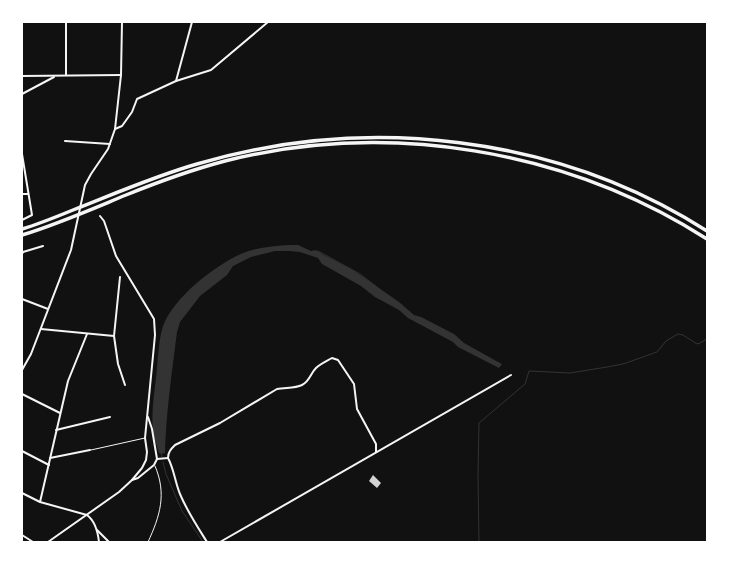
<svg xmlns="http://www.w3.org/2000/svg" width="729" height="564" viewBox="0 0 729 564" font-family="'Archivo Narrow',sans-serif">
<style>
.water{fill:#333}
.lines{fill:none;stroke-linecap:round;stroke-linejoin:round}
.stream{stroke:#333;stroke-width:1}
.building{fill:#d3d3d3}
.service{stroke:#f5f5f5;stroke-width:1}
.minor{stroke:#f5f5f5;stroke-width:2}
.tertiary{stroke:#f5f5f5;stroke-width:2}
.motorway{stroke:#f5f5f5;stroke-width:3.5}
</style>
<rect width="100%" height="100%" fill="#111"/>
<!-- water -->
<path class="water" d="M290 245H298L311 251C315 250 318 249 322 254L353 270 399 302 414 315 421 317 454 334 464 343 500 363 502 364 499 368 458 347 453 342 408 318 399 310 375 297 361 286 322 264 318 258 300 252 289 251H275L251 257 233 266 227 275 200 296 180 322 177 332C172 372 166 412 165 453L162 454 159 453C157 446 154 439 153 432 151 414 154 395 156 378 158 361 158 342 163 326 174 297 215 265 243 253 258 247 274 246 290 245Z"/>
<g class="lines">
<!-- stream -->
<g class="stream">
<path d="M320 252 360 274 377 287"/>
<path d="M161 453 162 457"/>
<path d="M163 462 166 474 182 511 203 542"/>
<path d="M479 542 478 474 479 423 525 384 529 371 570 373 607 367 623 364 657 352 666 341 678 334 683 335 697 344 700 343 707 339"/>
</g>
</g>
<!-- building -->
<path class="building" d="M373 475 381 483 377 488 369 481Z"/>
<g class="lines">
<!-- service -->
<g class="service">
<path d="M91 450 145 438"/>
<path d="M148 542C160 516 167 494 155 466"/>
</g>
<!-- minor -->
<g class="minor">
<path d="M66 75V22"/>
<path d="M22 76 121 75"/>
<path d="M176 81 192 22"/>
<path d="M22 94 54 77"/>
<path d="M115 129 122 126 132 112 137 99 176 81 211 70 268 22"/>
<path d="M65 141 110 144"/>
<path d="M22 154 32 215 22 220"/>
<path d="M22 194H28"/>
<path d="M100 216 104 221 116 256 154 319 155 335 145 438 147 452 146 460 142 468 132 480"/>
<path d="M22 254 23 252 43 246"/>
<path d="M120 277 114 336 118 364 125 385"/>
<path d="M22 299 48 309"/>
<path d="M41 329 114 336"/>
<path d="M22 394 60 413"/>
<path d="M148 417 152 429 157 459"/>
<path d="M56 430 110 417"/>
<path d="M22 451 49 465"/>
<path d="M50 458 90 450"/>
<path d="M168 458C168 452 171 449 175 445L220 423 277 389C285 387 294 389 302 385 310 381 310 374 316 368 320 364 327 361 332 358L338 360 354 384 357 409 376 444V452"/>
<path d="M168 458C174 469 175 482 180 494 187 511 197 526 207 542"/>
<path d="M157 459 168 458"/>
<path d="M22 493 40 502 87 515C95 521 98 533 99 542"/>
<path d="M40 502 68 381 87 334"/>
<path d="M97 530 109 542"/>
<path d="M22 535 33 542"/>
<path d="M48 542 119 492 132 480 138 478 154 465 157 459"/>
<path d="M220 542 511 375"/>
</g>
<!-- tertiary -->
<path class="tertiary" d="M22 370 31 354 71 250 85 185 91 174 108 149 115 129 121 75 122 22"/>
<!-- motorway -->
<g class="motorway">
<path d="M22 229C39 224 56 217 73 210 114 194 155 176 197 164 367 114 557 135 707 231"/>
<path d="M22 235C58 224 92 209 126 195 158 182 191 170 225 161 388 120 566 149 707 239"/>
</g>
</g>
<!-- border -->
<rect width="729" height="564" fill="none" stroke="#ffffff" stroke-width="46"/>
</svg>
